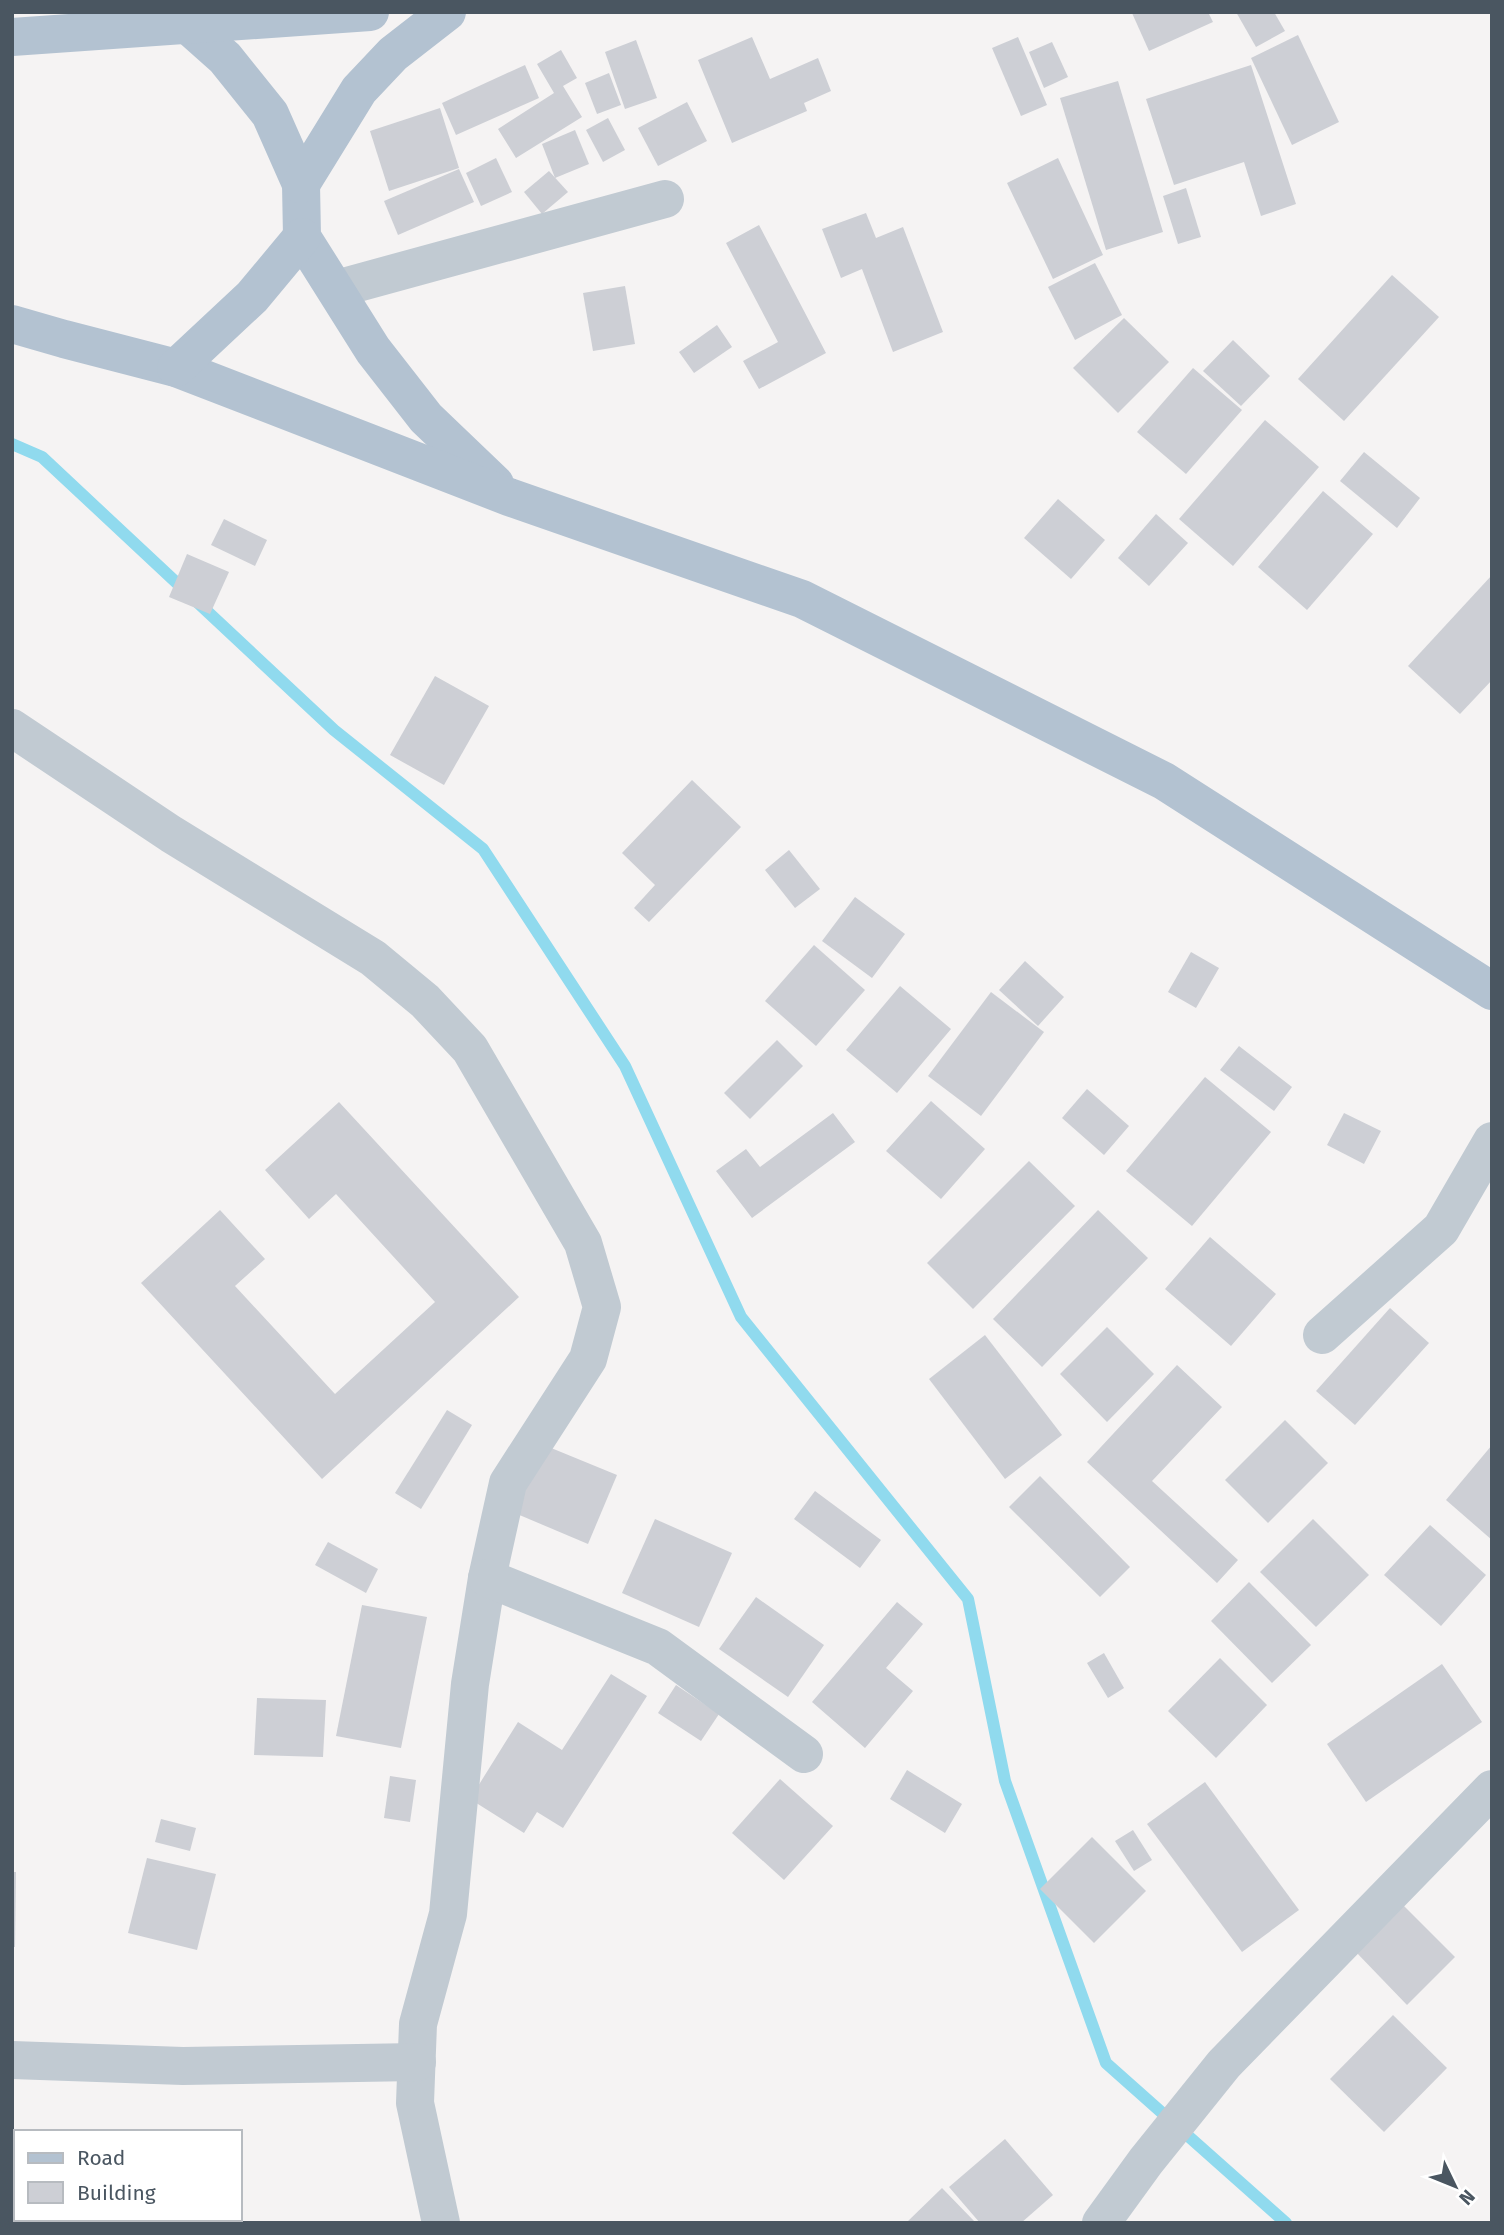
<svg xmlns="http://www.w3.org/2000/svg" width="1504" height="2235" viewBox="0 0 1504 2235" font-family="'Fira Sans',sans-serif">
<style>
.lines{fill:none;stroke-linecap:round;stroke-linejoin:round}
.stream{stroke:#90daee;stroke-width:12}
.building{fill:#cdcfd5}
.minor{stroke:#c1cad2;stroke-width:38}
.major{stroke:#b3c2d1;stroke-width:38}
</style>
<rect width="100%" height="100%" fill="#f5f3f3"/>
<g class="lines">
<!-- stream -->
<path class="stream" d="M12 444 42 457 334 730 483 849 625 1066 741 1317 968 1599 1005 1781 1106 2063 1286 2223"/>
</g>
<!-- building -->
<g class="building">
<path d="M1134 12H1208L1213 22 1149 51 1132 13Z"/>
<path d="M1236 12H1274L1285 31 1256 47Z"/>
<path d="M1298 35 1339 122 1292 145 1251 58Z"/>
<path d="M752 37 770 79 818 58 831 91 804 103 807 111 732 143 698 60Z"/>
<path d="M1018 37 1047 105 1021 116 992 48Z"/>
<path d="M636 40 657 98 625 109 605 52Z"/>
<path d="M1052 42 1068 77 1044 88 1029 52Z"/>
<path d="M561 50 577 78 563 86 582 117 516 158 498 129 554 93 537 64Z"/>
<path d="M525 65 539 98 456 135 442 103Z"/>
<path d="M1251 65 1296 204 1261 216 1244 162 1174 185 1146 99Z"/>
<path d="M609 73 621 105 597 114 585 83Z"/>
<path d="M1118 81 1163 232 1106 250 1060 98Z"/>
<path d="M687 102 707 141 658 166 638 128Z"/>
<path d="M440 108 459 168 389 191 370 131Z"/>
<path d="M608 118 625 150 603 162 586 130Z"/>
<path d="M575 130 589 164 555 178 542 144Z"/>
<path d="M496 158 512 192 481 206 466 173Z"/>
<path d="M1058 158 1103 255 1053 279 1007 183Z"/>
<path d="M459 169 474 202 398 235 384 201Z"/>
<path d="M549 171 568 192 542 214 524 192Z"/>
<path d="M1186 188 1201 237 1178 244 1163 196Z"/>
<path d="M866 213 876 238 903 227 943 332 893 352 862 269 841 278 822 229Z"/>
<path d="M759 225 826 353 759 389 743 361 778 342 726 243Z"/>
<path d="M1095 263 1122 315 1075 340 1048 287Z"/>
<path d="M1392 275 1439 317 1344 421 1298 379Z"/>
<path d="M625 286 635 344 593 351 583 293Z"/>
<path d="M1124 318 1169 362 1118 413 1073 368Z"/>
<path d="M717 325 732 347 694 373 679 352Z"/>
<path d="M1233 340 1270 376 1241 406 1203 371Z"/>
<path d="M1193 368 1242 410 1186 474 1137 432Z"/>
<path d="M1265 420 1319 467 1233 566 1179 519Z"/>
<path d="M1364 452 1420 498 1397 528 1340 481Z"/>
<path d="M1323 491 1373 534 1307 610 1258 567Z"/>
<path d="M1058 499 1105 540 1071 579 1024 538Z"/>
<path d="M1156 514 1188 543 1149 586 1118 558Z"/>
<path d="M224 519 267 540 255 566 211 545Z"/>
<path d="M187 554 229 572 210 614 169 597Z"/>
<path d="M1492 575V680L1460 714 1408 666Z"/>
<path d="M435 676 489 706 444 785 390 755Z"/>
<path d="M692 780 741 827 649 922 634 908 655 885 622 853Z"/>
<path d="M789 850 820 889 795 908 765 870Z"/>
<path d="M855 897 905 934 872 978 822 941Z"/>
<path d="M814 945 865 990 816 1046 765 1001Z"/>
<path d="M1191 952 1219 968 1196 1008 1168 992Z"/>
<path d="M1025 961 1064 997 1038 1026 999 990Z"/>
<path d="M900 986 951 1029 897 1093 846 1050Z"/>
<path d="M991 992 1044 1032 981 1116 928 1076Z"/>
<path d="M777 1040 803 1066 750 1119 724 1093Z"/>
<path d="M1239 1046 1292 1087 1274 1111 1220 1070Z"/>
<path d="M1205 1077 1271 1132 1192 1226 1126 1171Z"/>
<path d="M1087 1089 1129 1126 1104 1155 1062 1118Z"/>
<path d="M931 1101 985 1149 941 1199 886 1151Z"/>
<path d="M339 1102 519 1297 322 1479 141 1283 220 1210 265 1259 235 1286 335 1394 435 1302 336 1194 309 1219 265 1170Z"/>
<path d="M833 1113 855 1142 752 1218 716 1171 746 1149 760 1167Z"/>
<path d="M1344 1113 1381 1131 1364 1164 1327 1145Z"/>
<path d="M1029 1161 1075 1206 973 1309 927 1263Z"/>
<path d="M1098 1210 1148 1258 1042 1367 993 1319Z"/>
<path d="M1210 1237 1276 1294 1231 1346 1165 1289Z"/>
<path d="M1390 1308 1429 1343 1355 1425 1316 1391Z"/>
<path d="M1107 1327 1154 1374 1107 1422 1060 1374Z"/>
<path d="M985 1335 1062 1435 1005 1479 929 1379Z"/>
<path d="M1177 1365 1222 1407 1152 1481 1238 1560 1217 1583 1087 1462Z"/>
<path d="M447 1410 472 1425 421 1509 395 1493Z"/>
<path d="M1285 1420 1328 1463 1268 1523 1225 1480Z"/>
<path d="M539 1443 617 1475 588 1544 510 1511Z"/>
<path d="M1492 1445V1540L1446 1500Z"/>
<path d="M1040 1476 1130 1567 1100 1597 1009 1507Z"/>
<path d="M815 1491 881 1540 860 1568 794 1519Z"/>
<path d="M655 1519 732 1553 699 1627 622 1593Z"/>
<path d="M1313 1519 1369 1575 1316 1627 1260 1572Z"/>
<path d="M1430 1525 1486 1575 1441 1626 1384 1575Z"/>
<path d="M328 1542 378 1569 366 1593 315 1565Z"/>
<path d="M1249 1582 1311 1645 1272 1683 1211 1621Z"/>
<path d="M756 1597 824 1645 788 1697 719 1649Z"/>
<path d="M897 1602 923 1624 886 1668 913 1691 865 1748 812 1702Z"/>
<path d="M362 1605 427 1617 401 1748 336 1736Z"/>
<path d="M1104 1653 1124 1688 1108 1698 1087 1663Z"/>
<path d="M1220 1658 1267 1705 1216 1758 1168 1711Z"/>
<path d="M1442 1664 1482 1722 1366 1802 1327 1744Z"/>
<path d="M611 1674 647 1696 563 1828 537 1812 524 1833 470 1799 518 1722 562 1750Z"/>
<path d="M676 1685 719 1714 701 1741 658 1713Z"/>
<path d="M257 1698 326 1700 323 1757 254 1755Z"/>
<path d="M907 1770 962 1804 945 1833 890 1799Z"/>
<path d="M390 1776 416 1780 410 1822 384 1818Z"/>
<path d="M780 1779 833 1826 784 1880 732 1833Z"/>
<path d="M1205 1782 1299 1910 1242 1952 1147 1824Z"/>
<path d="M161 1819 196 1828 190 1851 155 1842Z"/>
<path d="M1133 1830 1152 1860 1134 1871 1115 1841Z"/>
<path d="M1092 1837 1146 1891 1094 1943 1040 1889Z"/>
<path d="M147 1858 216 1874 197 1950 128 1933Z"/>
<path d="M12 1872H16L15 1947H12Z"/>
<path d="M1402 1904 1455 1957 1407 2005 1355 1951Z"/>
<path d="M1393 2015 1447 2068 1384 2132 1330 2079Z"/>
<path d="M1005 2139 1053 2195 1021 2223H980L949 2187Z"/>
<path d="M942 2188 976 2223H906Z"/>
</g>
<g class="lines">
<!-- minor -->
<g class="minor">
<path d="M336 289 665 199"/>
<path d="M12 728 171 834 373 958 425 1001 470 1049 583 1243 602 1307 588 1359 508 1483 487 1578 470 1684 448 1914 418 2024 415 2103 441 2223"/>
<path d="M1322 1335 1441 1229 1492 1141"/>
<path d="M487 1578 658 1647 804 1754"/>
<path d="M12 2060 183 2066 417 2062"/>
<path d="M1101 2223 1146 2161 1224 2064 1492 1789"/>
</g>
<!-- major -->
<g class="major">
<path d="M189 26 225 58 270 114 301 184 302 237 373 350 426 418 495 484"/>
<path d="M12 37 370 12"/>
<path d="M301 184 359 90 393 54 447 12"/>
<path d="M12 324 64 339 176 368 509 497 802 599 1164 781 1492 991"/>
<path d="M176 368 252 297 302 237"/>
</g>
</g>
<!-- border -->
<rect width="1504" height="2235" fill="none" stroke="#4a5661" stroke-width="28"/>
<!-- legend -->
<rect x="14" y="2130" width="228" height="91" fill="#ffffff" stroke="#b7bbc0" stroke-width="2"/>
<rect x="28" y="2153" width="35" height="10" fill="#b3c2d1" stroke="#b7bbc0" stroke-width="2"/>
<text x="77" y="2165" font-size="21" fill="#4a5661">Road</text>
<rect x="28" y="2182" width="35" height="21" fill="#cdcfd5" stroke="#b7bbc0" stroke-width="2"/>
<text x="77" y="2200" font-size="21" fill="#4a5661">Building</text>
<!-- north arrow -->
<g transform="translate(1455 2186) rotate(133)" stroke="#ffffff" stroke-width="5" paint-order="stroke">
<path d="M0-5L12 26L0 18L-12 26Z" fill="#4a5661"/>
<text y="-10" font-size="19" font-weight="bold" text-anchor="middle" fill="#4a5661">N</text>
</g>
</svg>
